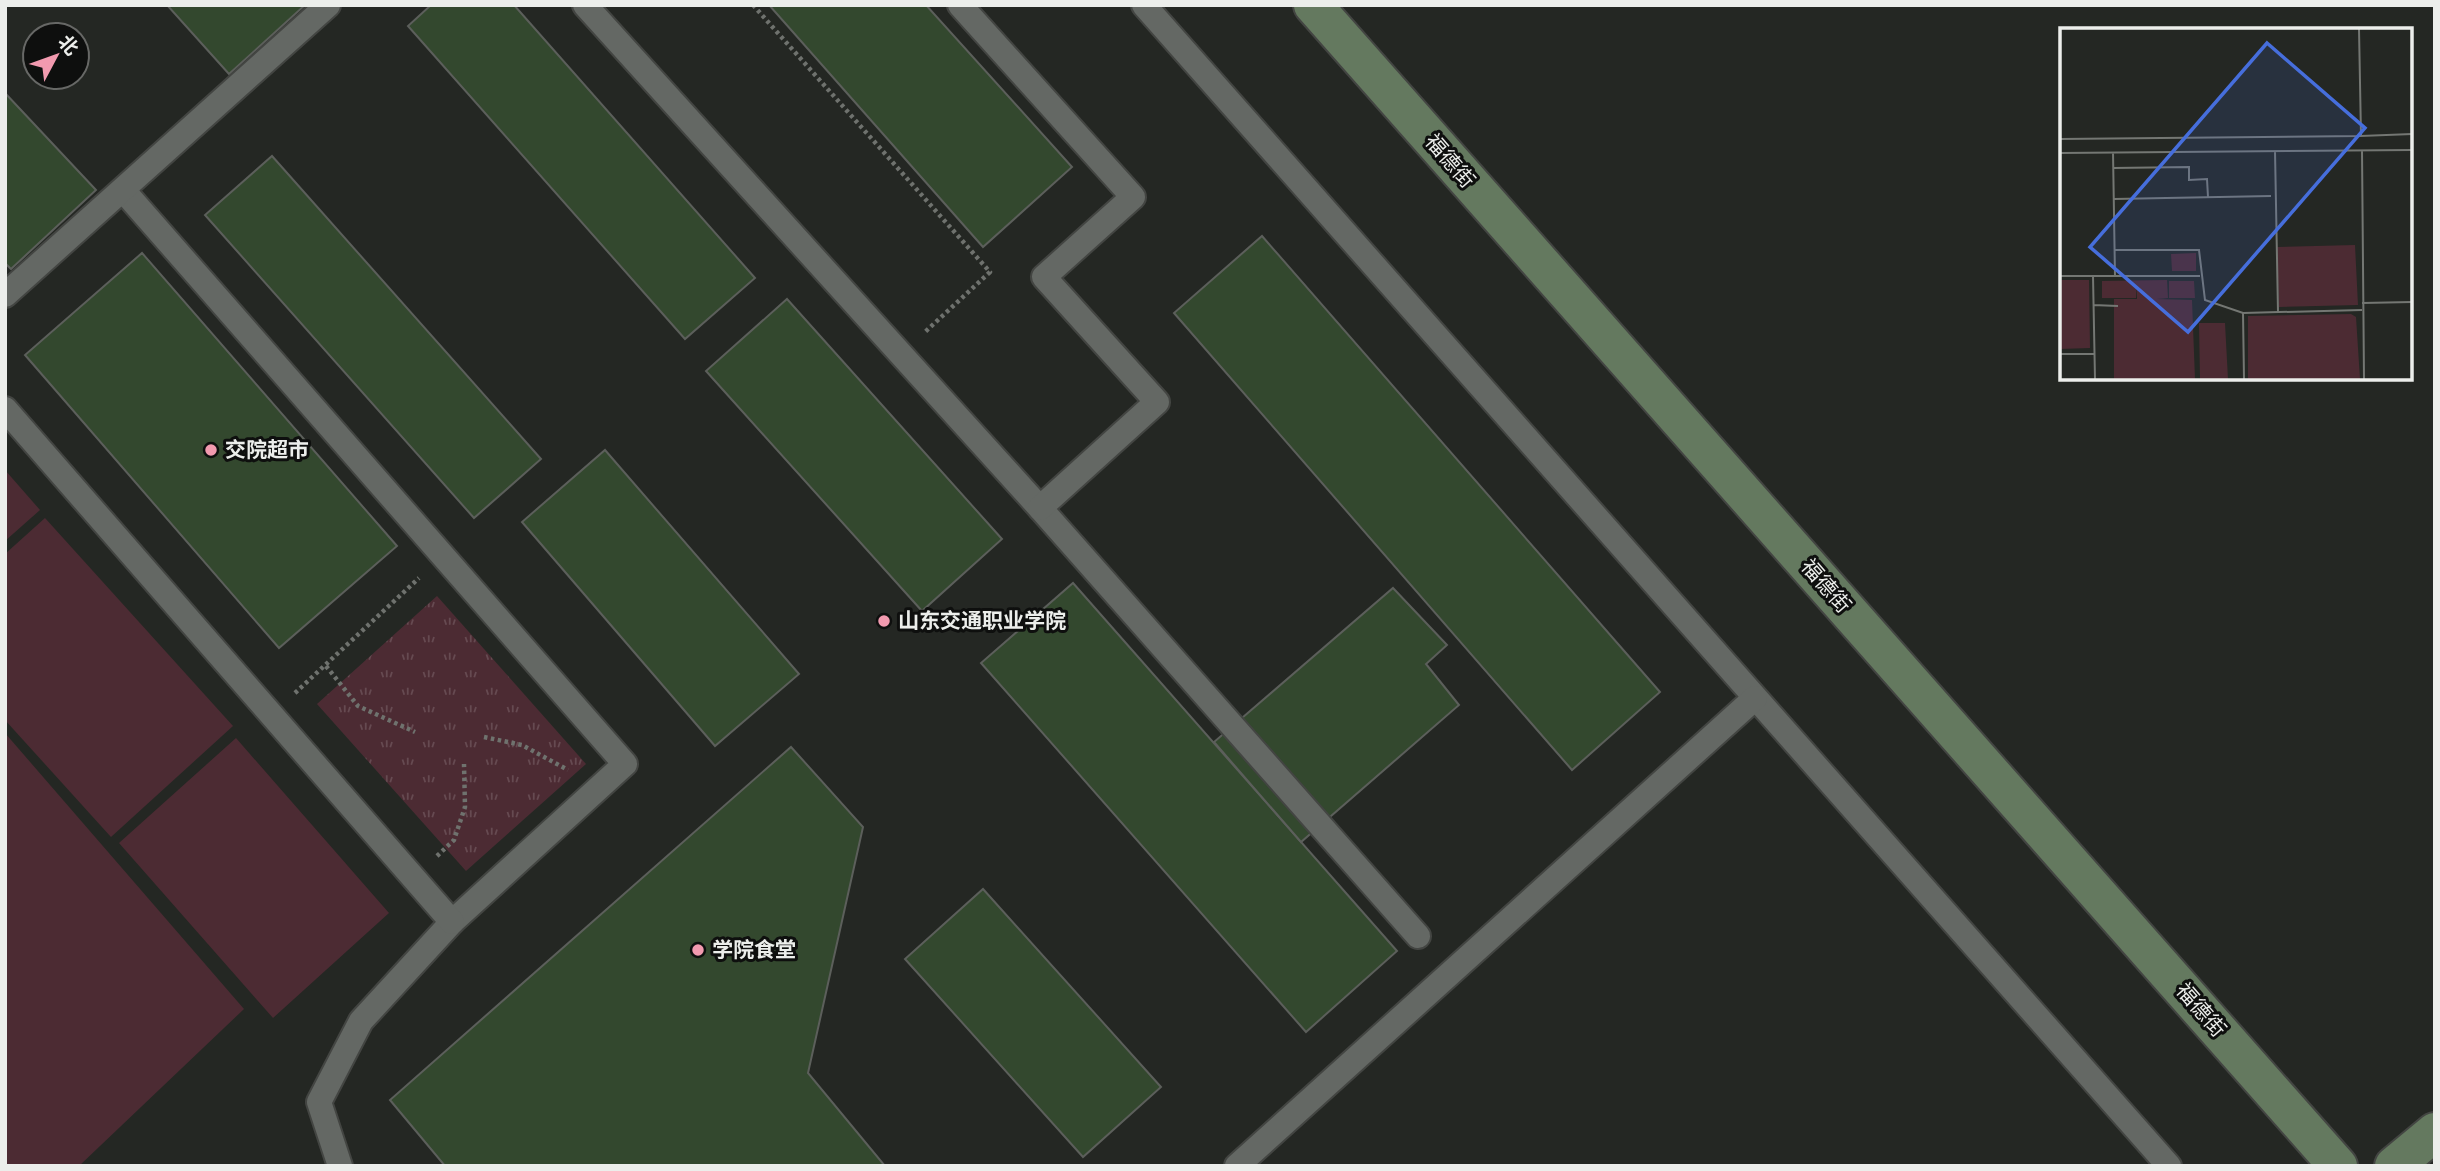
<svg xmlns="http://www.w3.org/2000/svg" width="2440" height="1171" viewBox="0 0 2440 1171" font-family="'Source Sans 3','Noto Sans SC',sans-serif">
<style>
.grass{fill:url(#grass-tufts)}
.pitch{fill:#4c2b33}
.building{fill:#33482e;stroke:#5c5f5b;stroke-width:2}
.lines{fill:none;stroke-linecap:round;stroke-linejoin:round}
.lane-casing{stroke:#434542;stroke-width:28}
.secondary-casing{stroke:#434542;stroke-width:42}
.path{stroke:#6f726e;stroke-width:4.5;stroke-dasharray:3.5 3.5;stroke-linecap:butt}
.lane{stroke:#646864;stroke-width:24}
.secondary{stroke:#64795f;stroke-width:38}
.poi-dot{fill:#f29aaf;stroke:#0e0f0e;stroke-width:2.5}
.labels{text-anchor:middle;stroke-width:6;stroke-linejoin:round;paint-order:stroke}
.street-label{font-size:21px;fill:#eceeeb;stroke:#0e0f0e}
.poi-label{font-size:21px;font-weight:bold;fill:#eceeeb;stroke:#0e0f0e;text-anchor:start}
.inset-road{fill:none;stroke:#747773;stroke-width:2}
.view{fill:#466edc;fill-opacity:0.15;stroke:#466edc;stroke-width:3.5}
.inset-edge{fill:none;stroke:#eceeeb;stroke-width:3.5}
</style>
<defs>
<pattern id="grass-tufts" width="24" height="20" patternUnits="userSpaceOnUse" patternTransform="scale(1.75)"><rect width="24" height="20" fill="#4c2b33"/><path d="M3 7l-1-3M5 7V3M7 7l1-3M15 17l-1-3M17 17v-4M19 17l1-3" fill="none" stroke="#664a51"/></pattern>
</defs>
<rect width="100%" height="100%" fill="#242723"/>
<!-- grass -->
<path class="grass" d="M437 596 586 764 466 871 317 704Z"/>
<!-- pitch -->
<g class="pitch">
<path d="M5 470 40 510 5 541Z"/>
<path d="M45 518 233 726 111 837 5 720V554Z"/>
<path d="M5 733 244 1009 79 1166H5Z"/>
<path d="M236 738 389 913 273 1018 119 843Z"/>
</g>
<!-- building -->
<g class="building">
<path d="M167 5H305L229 74Z"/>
<path d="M431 5H514L755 278 685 339 408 26Z"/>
<path d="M769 5H926L1072 167 983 247Z"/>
<path d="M5 93 96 190 11 269 5 263Z"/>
<path d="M272 156 541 459 474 518 205 215Z"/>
<path d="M1262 236 1660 692 1572 770 1174 313Z"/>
<path d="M142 253 397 546 279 648 25 355Z"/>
<path d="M787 299 1002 539 922 611 706 371Z"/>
<path d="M605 450 799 674 715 746 522 522Z"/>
<path d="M1073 583 1397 951 1306 1032 981 663Z"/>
<path d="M1393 588 1447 645 1426 664 1459 705 1301 842 1214 742Z"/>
<path d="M791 747 863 827 808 1073 885 1166H445L390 1100Z"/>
<path d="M983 889 1161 1087 1083 1157 905 959Z"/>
</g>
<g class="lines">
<defs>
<g id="lane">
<path d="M585 5 1040 508 1418 936"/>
<path d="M960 5 1133 197 1044 277 1157 402 1040 508"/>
<path d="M1144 5 2169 1166"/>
<path d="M123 190 625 764 452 922 361 1021 319 1102 340 1166"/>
<path d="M5 295 328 5"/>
<path d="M5 409 452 922"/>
<path d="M1237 1166 1755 698"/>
</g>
<g id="secondary">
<path d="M1313 5 2338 1166"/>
<path d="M2394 1166 2435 1132"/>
</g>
</defs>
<!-- lane casing -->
<use href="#lane" class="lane-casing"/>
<!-- secondary casing -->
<use href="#secondary" class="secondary-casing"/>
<!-- path -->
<g class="path">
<path d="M753 5 990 272 925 332"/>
<path d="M326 666 358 706 415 732"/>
<path d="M295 693 419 578"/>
<path d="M484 737 522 745 568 770"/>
<path d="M437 856 454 840 465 807 464 764"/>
</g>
<!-- lane -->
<use href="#lane" class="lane"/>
<!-- secondary -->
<use href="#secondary" class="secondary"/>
</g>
<!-- markers -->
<g class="poi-dot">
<circle cx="211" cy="450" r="7"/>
<circle cx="884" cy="621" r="7"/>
<circle cx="698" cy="950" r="7"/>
</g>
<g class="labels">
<!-- street labels -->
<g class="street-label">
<text transform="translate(1450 161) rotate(49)" y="7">福德街</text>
<text transform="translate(1826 586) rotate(49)" y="7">福德街</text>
<text transform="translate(2201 1010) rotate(49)" y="7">福德街</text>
</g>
<!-- poi labels -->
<g class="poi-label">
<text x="225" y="457">交院超市</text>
<text x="898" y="628">山东交通职业学院</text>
<text x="712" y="957">学院食堂</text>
</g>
</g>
<!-- overview -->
<g transform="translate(2060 28)">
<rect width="352" height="352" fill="#242723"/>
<path d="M295 217 298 277 219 279 217 219ZM136 225V243H112L111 226ZM0 252H29L30 320 0 321ZM291 286 296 289 300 351H188V288Z" fill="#4c2b33"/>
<path d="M107 252 108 270 97 271 132 272 135 351H54V271H77V256L76 270H42V253ZM109 253H134L135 270H109ZM139 295H165L168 351H140Z" fill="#4c2b33"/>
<path class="inset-road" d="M299 1 301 108 352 106M0 111 301 108M302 122 304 351M215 123 218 284M53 124 55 248M0 125 352 122M53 140 129 139V152L147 151 148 169M54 171 211 168M55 222H139L145 272 183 285 302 282M0 248H140M33 248 35 351M302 275 352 274M33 277 58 278M183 285 184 351M0 326H34"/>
<path class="view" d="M207 15 305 100 128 304 30 219Z"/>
<rect width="352" height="352" class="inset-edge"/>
</g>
<!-- border -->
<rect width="2440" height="1171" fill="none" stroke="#eceeeb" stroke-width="14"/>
<!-- north arrow -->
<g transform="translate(56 56) rotate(49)"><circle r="33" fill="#0e0f0e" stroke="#676866" stroke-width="2"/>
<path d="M0-5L12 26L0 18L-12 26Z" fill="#f29aaf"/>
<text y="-10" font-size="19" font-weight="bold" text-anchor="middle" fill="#eceeeb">北</text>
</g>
</svg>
